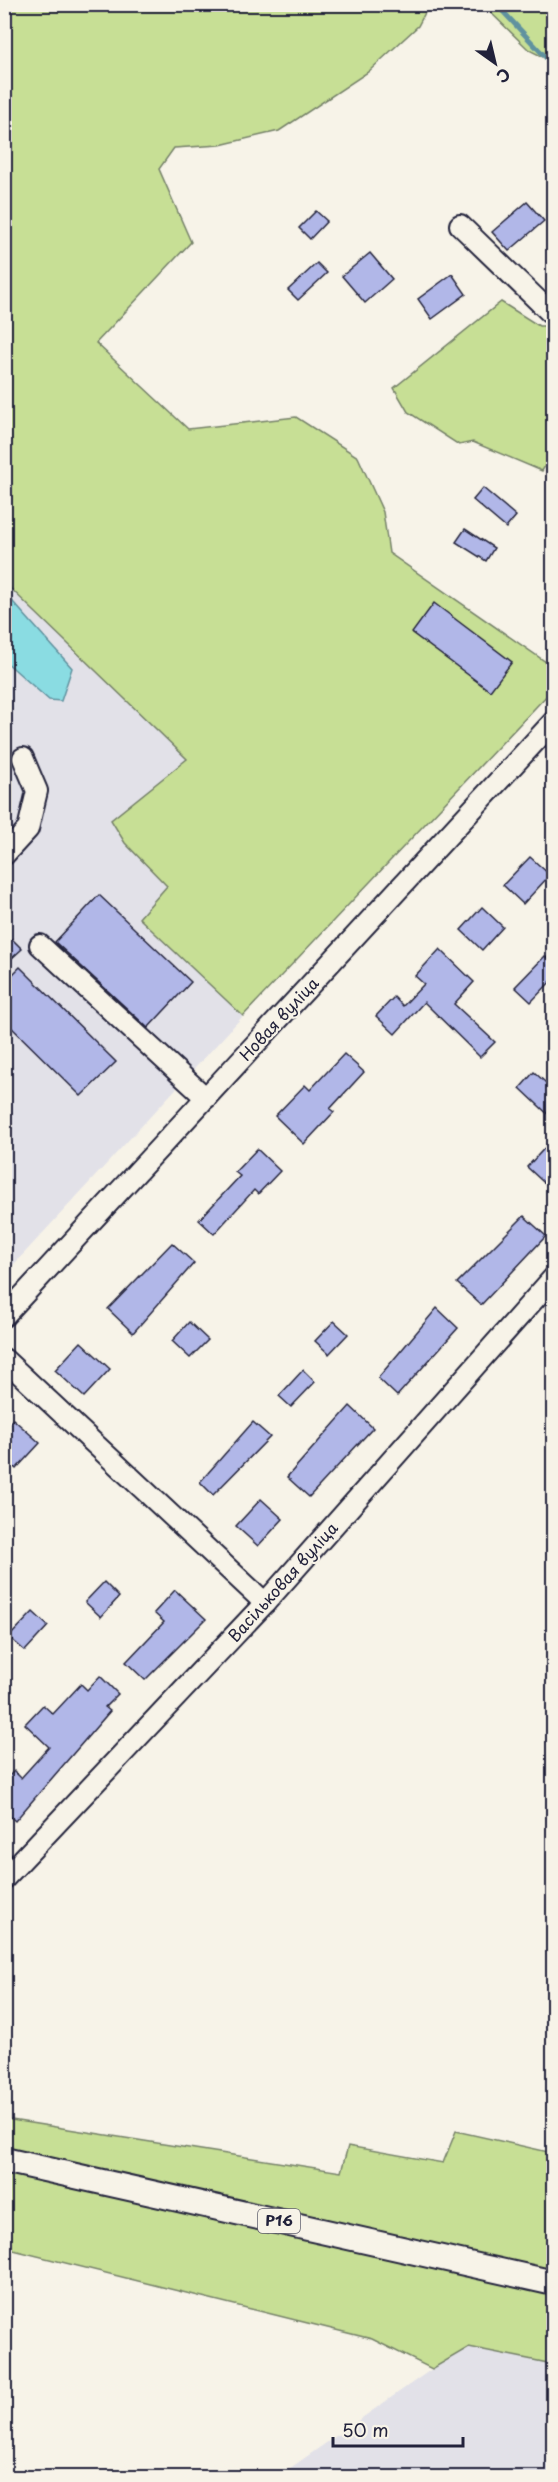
<svg xmlns="http://www.w3.org/2000/svg" width="558" height="2482" viewBox="0 0 558 2482" font-family="'Playpen Sans',sans-serif">
<style>
.built{fill:#e2e1e8}
.green{fill:#c7df95;stroke:#748068;stroke-width:1.5}
.water{fill:#8adce2;stroke:#60929f;stroke-width:1.5}
.lines{fill:none;stroke-linecap:round;stroke-linejoin:round}
.stream{stroke:#60929f;stroke-width:5}
.building{fill:#b1b7e8;stroke:#22223b;stroke-width:1.5}
.minor-casing{stroke:#22223b;stroke-width:24}
.major-casing{stroke:#22223b;stroke-width:28}
.minor{stroke:#f7f3e8;stroke-width:20}
.major{stroke:#f7f3e8;stroke-width:24}
.labels{text-anchor:middle;stroke-width:4.5;stroke-linejoin:round;paint-order:stroke}
.shield{fill:#f7f3e8;stroke:#62616f;stroke-width:1.5}
.shield-label{font-size:15px;font-weight:bold;fill:#22223b}
.street-label{font-size:16px;fill:#22223b;stroke:#f7f3e8}
</style>
<rect width="100%" height="100%" fill="#f7f3e8"/>
<filter id="ink" filterUnits="userSpaceOnUse"><feTurbulence type="fractalNoise" baseFrequency=".0167" numOctaves="2"/><feDisplacementMap in="SourceGraphic" scale="12" xChannelSelector="R" yChannelSelector="G"/><feConvolveMatrix kernelMatrix="1 2 1 2 8 2 1 2 1" color-interpolation-filters="sRGB"/></filter>
<g filter="url(#ink)">
<!-- built -->
<g class="built">
<path d="M4 583 187 759 125 843 167 886 139 918 243 1016 5 1274Z"/>
<path d="M468 2347 553 2364V2477L276 2478 432 2369Z"/>
</g>
<!-- green -->
<g class="green">
<path d="M4 5H429L418 26 368 72 279 131 220 145 174 148 159 169 191 242 96 343 188 429 296 417 358 457 383 512 389 553 553 667V689L243 1016 139 918 167 886 125 843 111 820 187 759 5 583Z"/>
<path d="M483 5H553V62L529 50Z"/>
<path d="M501 302 539 326H553V453L542 471 473 442 459 445 408 412 394 388Z"/>
<path d="M5 2119 341 2172 348 2146 443 2163 456 2131 553 2153V2364L469 2347 432 2369 372 2339 5 2248Z"/>
</g>
<!-- water -->
<path class="water" d="M5 593 72 668 61 701 49 700 5 661Z"/>
<g class="lines">
<!-- stream -->
<path class="stream" d="M496 4 554 66"/>
</g>
<!-- building -->
<g class="building">
<path d="M527 202 544 221 509 251 492 232Z"/>
<path d="M316 211 327 221 310 239 299 228Z"/>
<path d="M370 253 392 279 365 303 342 276Z"/>
<path d="M317 263 327 273 298 300 288 290Z"/>
<path d="M452 274 466 294 432 319 418 299Z"/>
<path d="M483 488 516 516 506 528 473 500Z"/>
<path d="M465 529 494 548 486 561 456 542Z"/>
<path d="M434 603 512 662 490 691 412 633Z"/>
<path d="M530 857 550 875 523 904 503 885Z"/>
<path d="M99 895 191 982 148 1028 55 942Z"/>
<path d="M482 907 503 927 482 950 461 930Z"/>
<path d="M12 939 22 949 11 959 4 951V945Z"/>
<path d="M440 949 474 982 454 1004 495 1042 480 1057 424 1002 395 1034 376 1016 394 997 403 1006 424 984 415 976Z"/>
<path d="M545 956 554 964V978L531 1002 515 987Z"/>
<path d="M20 967 116 1062 81 1096 4 1020V983Z"/>
<path d="M344 1054 364 1072 330 1109 334 1112 304 1144 275 1116 305 1085 310 1090Z"/>
<path d="M534 1072 554 1090V1120L520 1088Z"/>
<path d="M554 1138V1192L527 1167Z"/>
<path d="M257 1149 280 1171 258 1194 254 1190 214 1234 199 1220 240 1176 235 1172Z"/>
<path d="M524 1216 546 1236 481 1305 457 1283Z"/>
<path d="M172 1243 194 1263 133 1333 108 1309Z"/>
<path d="M437 1308 458 1328 397 1396 378 1378Z"/>
<path d="M334 1321 348 1334 329 1354 315 1341Z"/>
<path d="M189 1322 208 1340 190 1358 172 1341Z"/>
<path d="M81 1342 110 1369 84 1397 55 1370Z"/>
<path d="M303 1370 315 1382 291 1407 279 1396Z"/>
<path d="M350 1406 373 1428 309 1497 287 1477Z"/>
<path d="M13 1419 40 1443 16 1469 4 1458V1428Z"/>
<path d="M253 1422 270 1437 213 1495 200 1482Z"/>
<path d="M261 1499 283 1519 258 1546 236 1526Z"/>
<path d="M104 1582 119 1597 101 1617 85 1602Z"/>
<path d="M175 1590 206 1619 145 1680 126 1662 164 1622 154 1613Z"/>
<path d="M33 1612 48 1626 25 1651 9 1637Z"/>
<path d="M100 1676 118 1694 105 1707 110 1711 15 1821 4 1811V1781L14 1771 21 1778 49 1747 25 1724 43 1705 53 1714 81 1684 87 1690Z"/>
</g>
<g class="lines">
<defs>
<g id="minor">
<path d="M460 225 554 316"/>
<path d="M4 855 28 829 37 791 23 758"/>
<path d="M40 945 206 1098"/>
<path d="M4 1316 554 721"/>
<path d="M4 1359 265 1603"/>
<path d="M4 1879 265 1603 554 1277"/>
</g>
<path id="major" d="M4 2160 554 2283"/>
</defs>
<!-- minor casing -->
<use href="#minor" class="minor-casing"/>
<!-- major casing -->
<use href="#major" class="major-casing"/>
<!-- minor -->
<use href="#minor" class="minor"/>
<!-- major -->
<use href="#major" class="major"/>
</g>
</g>
<g class="labels">
<!-- shield labels -->
<rect class="shield" x="258" y="2209" width="42" height="24" rx="4.5"/>
<g class="shield-label">
<text x="279" y="2226">Р16</text>
</g>
<!-- street labels -->
<g class="street-label">
<text transform="translate(279 1019) rotate(-47)" y="6">Новая вуліца</text>
<text transform="translate(283 1582) rotate(-48)" y="6">Васільковая вуліца</text>
</g>
</g>
<!-- margin -->
<rect width="558" height="2482" fill="none" stroke="#f7f3e8" stroke-width="24"/>
<rect x="12" y="12" width="534" height="2458" fill="none" stroke="#22223b" stroke-width="2" filter="url(#ink)"/>
<!-- north arrow -->
<g transform="translate(495 63) rotate(146)" stroke="#f7f3e8" stroke-width="4.5" paint-order="stroke">
<path d="M0-4.5L10 22L0 15L-10 22Z" fill="#22223b"/>
<text y="-9" font-size="16" font-weight="bold" text-anchor="middle" fill="#22223b">С</text>
</g>
<!-- scale -->
<path d="M333 2437v9h130v-9" fill="none" stroke="#22223b" stroke-width="3"/>
<text x="342" y="2437" font-size="18" fill="#22223b" stroke="#f7f3e8" stroke-width="4.5" paint-order="stroke">50 m</text>
</svg>
